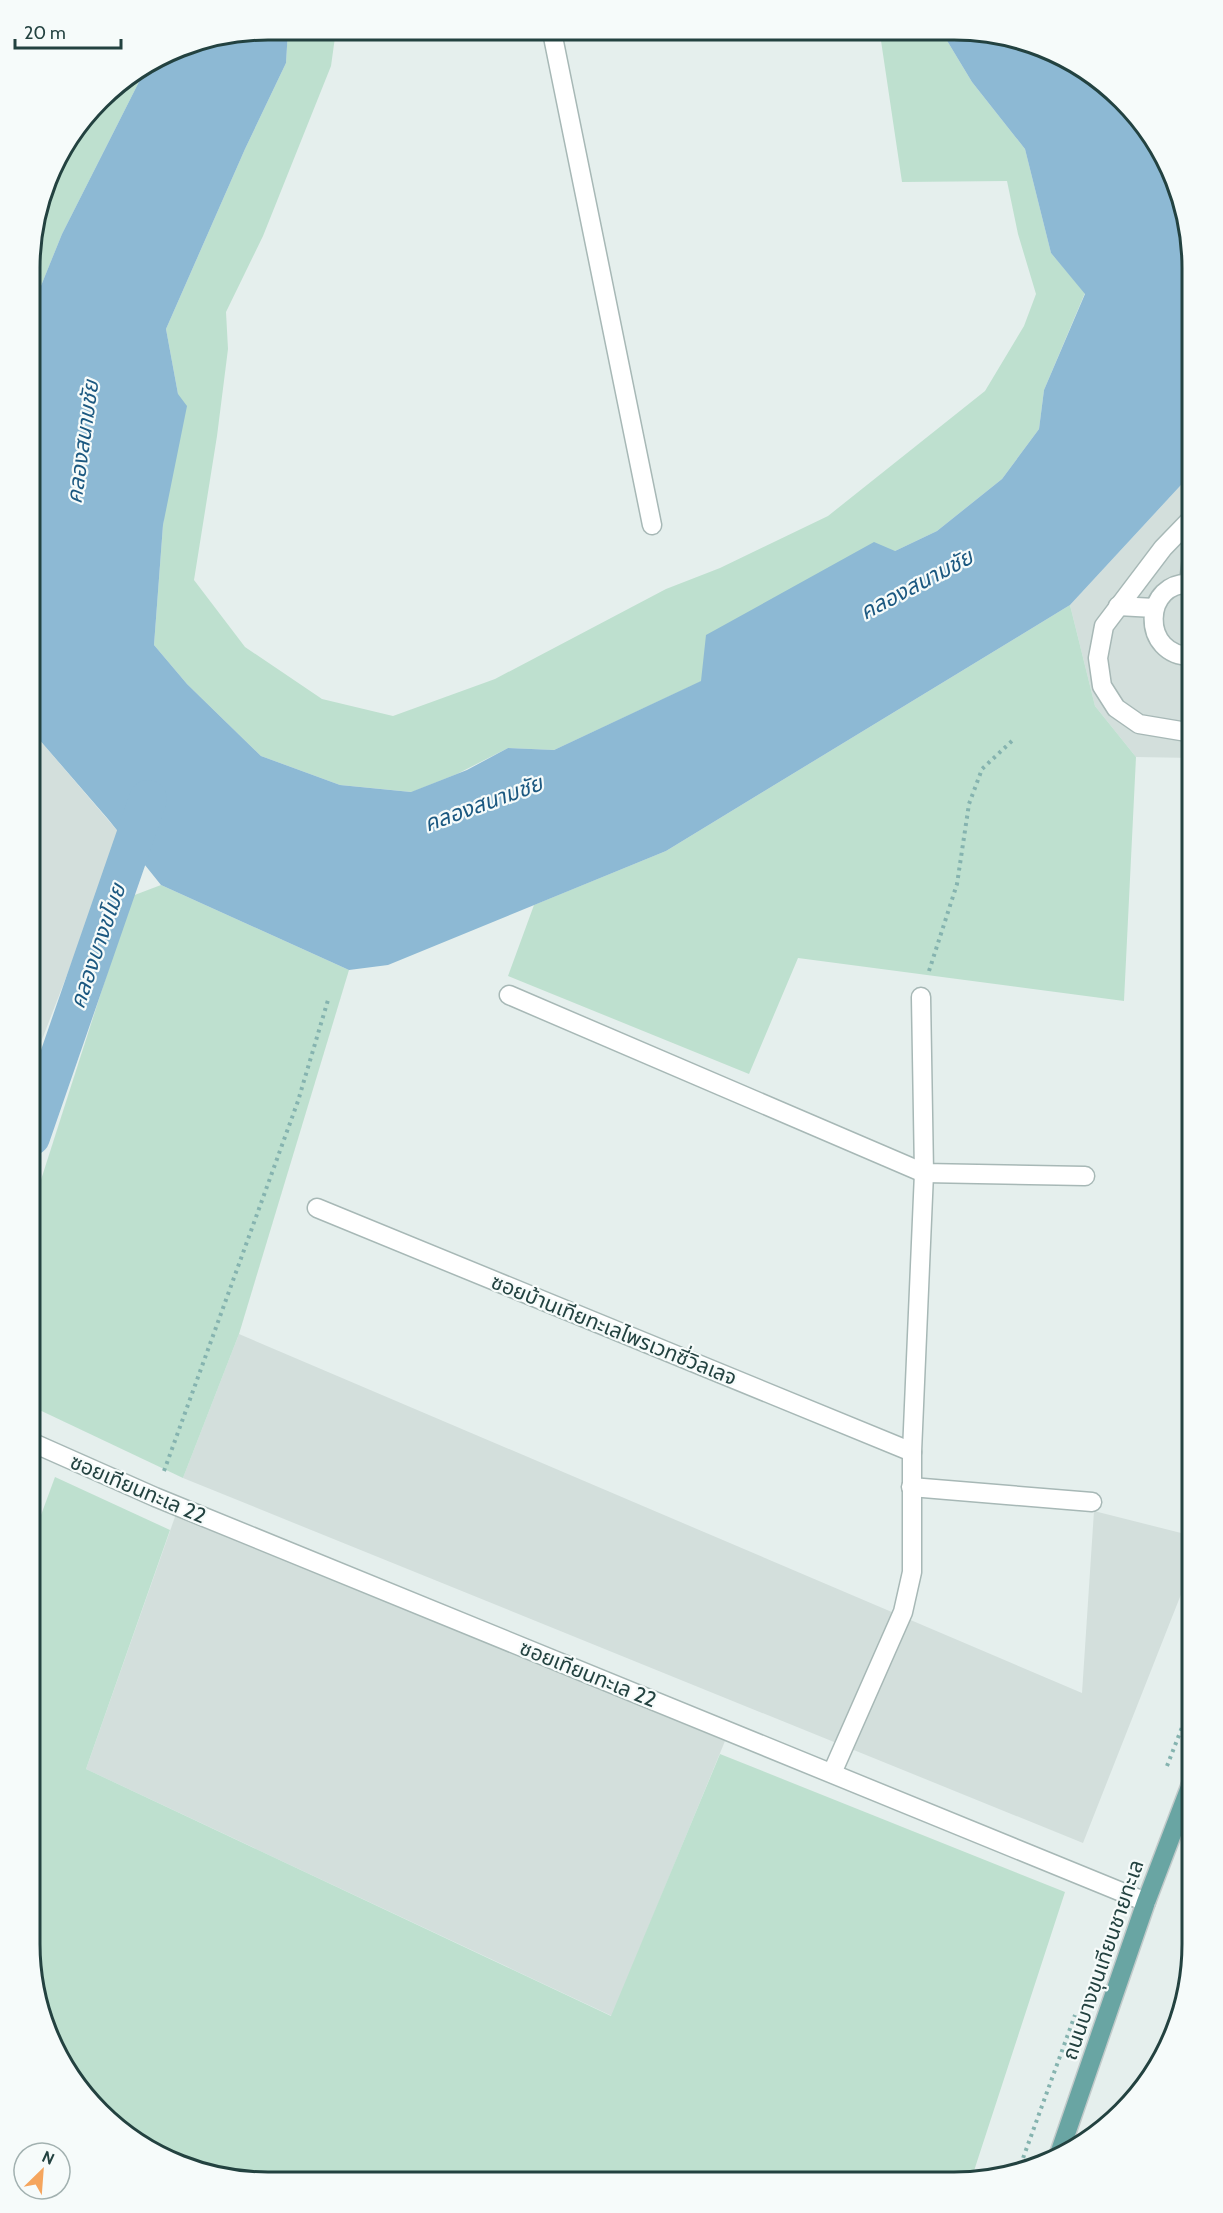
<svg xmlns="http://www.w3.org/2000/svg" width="1223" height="2213" viewBox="0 0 1223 2213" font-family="Cabin,'Noto Sans Thai',sans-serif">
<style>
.built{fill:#d3dfdc}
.green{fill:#bee0cf}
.water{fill:#8db9d4}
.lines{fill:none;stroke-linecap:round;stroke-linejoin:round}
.canal{stroke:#8db9d4;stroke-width:38}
.minor-casing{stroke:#a7b8b6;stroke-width:21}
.major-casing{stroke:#c1caca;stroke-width:21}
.path{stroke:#85b3af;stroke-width:4;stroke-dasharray:3 4.5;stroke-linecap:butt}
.minor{stroke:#fff;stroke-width:18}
.major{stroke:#69a5a3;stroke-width:18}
.labels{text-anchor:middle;stroke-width:4.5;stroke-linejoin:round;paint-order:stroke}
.street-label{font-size:21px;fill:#234240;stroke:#f6fbfa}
.water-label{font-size:22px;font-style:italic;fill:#1b5880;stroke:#f6fbfa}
.rim{fill:none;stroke:#234240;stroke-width:3}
</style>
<rect width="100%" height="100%" fill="#e5efed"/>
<!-- built -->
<g class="built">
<path d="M89 118 79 140 37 221 55 163Z"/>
<path d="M1193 472V758L1136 757 1095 706 1070 605Z"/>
<path d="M31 730 121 835 31 1068Z"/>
<path d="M239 1334 1082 1693 1094 1511 1193 1536V1564L1083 1843 183 1478Z"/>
<path d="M176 1514 725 1741 612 2016 86 1769Z"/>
</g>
<!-- green -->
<g class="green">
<path d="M288 30H336L331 66 263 236 226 312 228 349 217 436 194 580 245 647 322 699 393 716 495 679 666 589 720 568 828 516 985 391 1024 326 1036 294 1018 234 1007 181 902 182 880 34H943L972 82 1025 149 1051 253 1085 293 1044 390 1039 429 1002 479 937 531 895 551 702 681 554 750 508 748 457 774 412 792 340 785 261 756 187 684 154 645 163 525 178 394 166 329 245 149 286 63Z"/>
<path d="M146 68 62 234 32 308V238L37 221 89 118 111 90Z"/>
<path d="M1070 605 1095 706 1136 757 1124 1001 798 958 749 1074 508 976 534 905 666 851Z"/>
<path d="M161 885 349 970 239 1334 183 1478 31 1406V1211L132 896Z"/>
<path d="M55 1477 170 1530 86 1769 611 2016 720 1754 1065 1892 971 2180 954 2183 237 2181 177 2165 123 2133 70 2077 43 2021 30 1944V1545Z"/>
</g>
<!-- water -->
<path class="water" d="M269 30H288L286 63 245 149 166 329 178 394 187 406 163 525 154 645 187 684 261 756 340 785 411 792 467 770 508 748 554 750 701 681 706 635 874 542 895 551 937 531 1002 479 1039 429 1044 390 1085 294 1051 253 1025 149 972 82 943 34 1000 35 1059 54 1111 89 1153 136 1180 192 1193 269V472L1070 605 666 851 388 965 349 970 161 885 108 819 31 730 32 308 62 234 146 68 178 48Z"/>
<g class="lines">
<!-- canal -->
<path class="canal" d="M31 1137 148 799"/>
<defs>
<g id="minor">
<path d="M552 32 652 525"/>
<path d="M1189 583 1193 549"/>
<path d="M1118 606 1154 608"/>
<path d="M1193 656C1139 658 1142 578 1193 584"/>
<path d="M1193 733 1139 724 1116 708 1102 686 1098 658 1104 626 1163 548 1193 517"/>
<path d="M509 995 924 1173 1085 1176"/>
<path d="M317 1208 912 1452"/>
<path d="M31 1442 155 1497 1146 1902"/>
<path d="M911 1487 1092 1502"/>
<path d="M832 1773 903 1612 912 1572V1452L924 1173 921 997"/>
</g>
<path id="major" d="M1058 2157 1146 1902 1193 1779"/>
</defs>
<!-- minor casing -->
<use href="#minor" class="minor-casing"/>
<!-- major casing -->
<use href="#major" class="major-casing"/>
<!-- path -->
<g class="path">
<path d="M929 971 957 884 969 804 982 769 1013 740"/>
<path d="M164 1471 298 1101 328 1000"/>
<path d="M1167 1766 1193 1699"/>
<path d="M1018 2172 1075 2015"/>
</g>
<!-- minor -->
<use href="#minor" class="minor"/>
<!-- major -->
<use href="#major" class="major"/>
</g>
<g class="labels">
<!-- street labels -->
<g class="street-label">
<text transform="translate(614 1330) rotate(22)" y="7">ซอยบ้านเทียทะเลไพรเวทซี่วิลเลจ</text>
<text transform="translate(138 1489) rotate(23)" y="7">ซอยเทียนทะเล 22</text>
<text transform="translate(588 1674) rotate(22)" y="7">ซอยเทียนทะเล 22</text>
<text transform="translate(1103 1960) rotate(-71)" y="7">ถนนบางขุนเทียนชายทะเล</text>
</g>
<!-- water labels -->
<g class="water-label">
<text transform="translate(82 442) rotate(-82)" y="8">คลองสนามชัย</text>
<text transform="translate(916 584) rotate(-28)" y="8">คลองสนามชัย</text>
<text transform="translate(483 803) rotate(-20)" y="8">คลองสนามชัย</text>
<text transform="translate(97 946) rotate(-71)" y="8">คลองบางขโมย</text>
</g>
</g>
<!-- crop -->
<path d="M0 0H1223V2213H0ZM268 40H954A228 228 0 0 1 1182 268V1944A228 228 0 0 1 954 2172H268A228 228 0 0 1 40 1944V268A228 228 0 0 1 268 40Z" fill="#f6fbfa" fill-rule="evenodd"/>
<path class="rim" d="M268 40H954A228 228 0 0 1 1182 268V1944A228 228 0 0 1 954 2172H268A228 228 0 0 1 40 1944V268A228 228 0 0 1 268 40Z"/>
<!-- north arrow -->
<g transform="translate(42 2171) rotate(25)"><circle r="28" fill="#f6fbfa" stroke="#a2b1b0" stroke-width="1.5"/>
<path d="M0-4.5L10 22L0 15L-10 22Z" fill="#f5a55d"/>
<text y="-9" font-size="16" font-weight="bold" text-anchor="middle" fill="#234240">N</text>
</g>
<!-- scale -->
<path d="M15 39v9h106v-9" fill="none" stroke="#234240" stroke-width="3"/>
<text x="24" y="39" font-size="18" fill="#234240" stroke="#f6fbfa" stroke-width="4.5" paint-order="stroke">20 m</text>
</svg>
